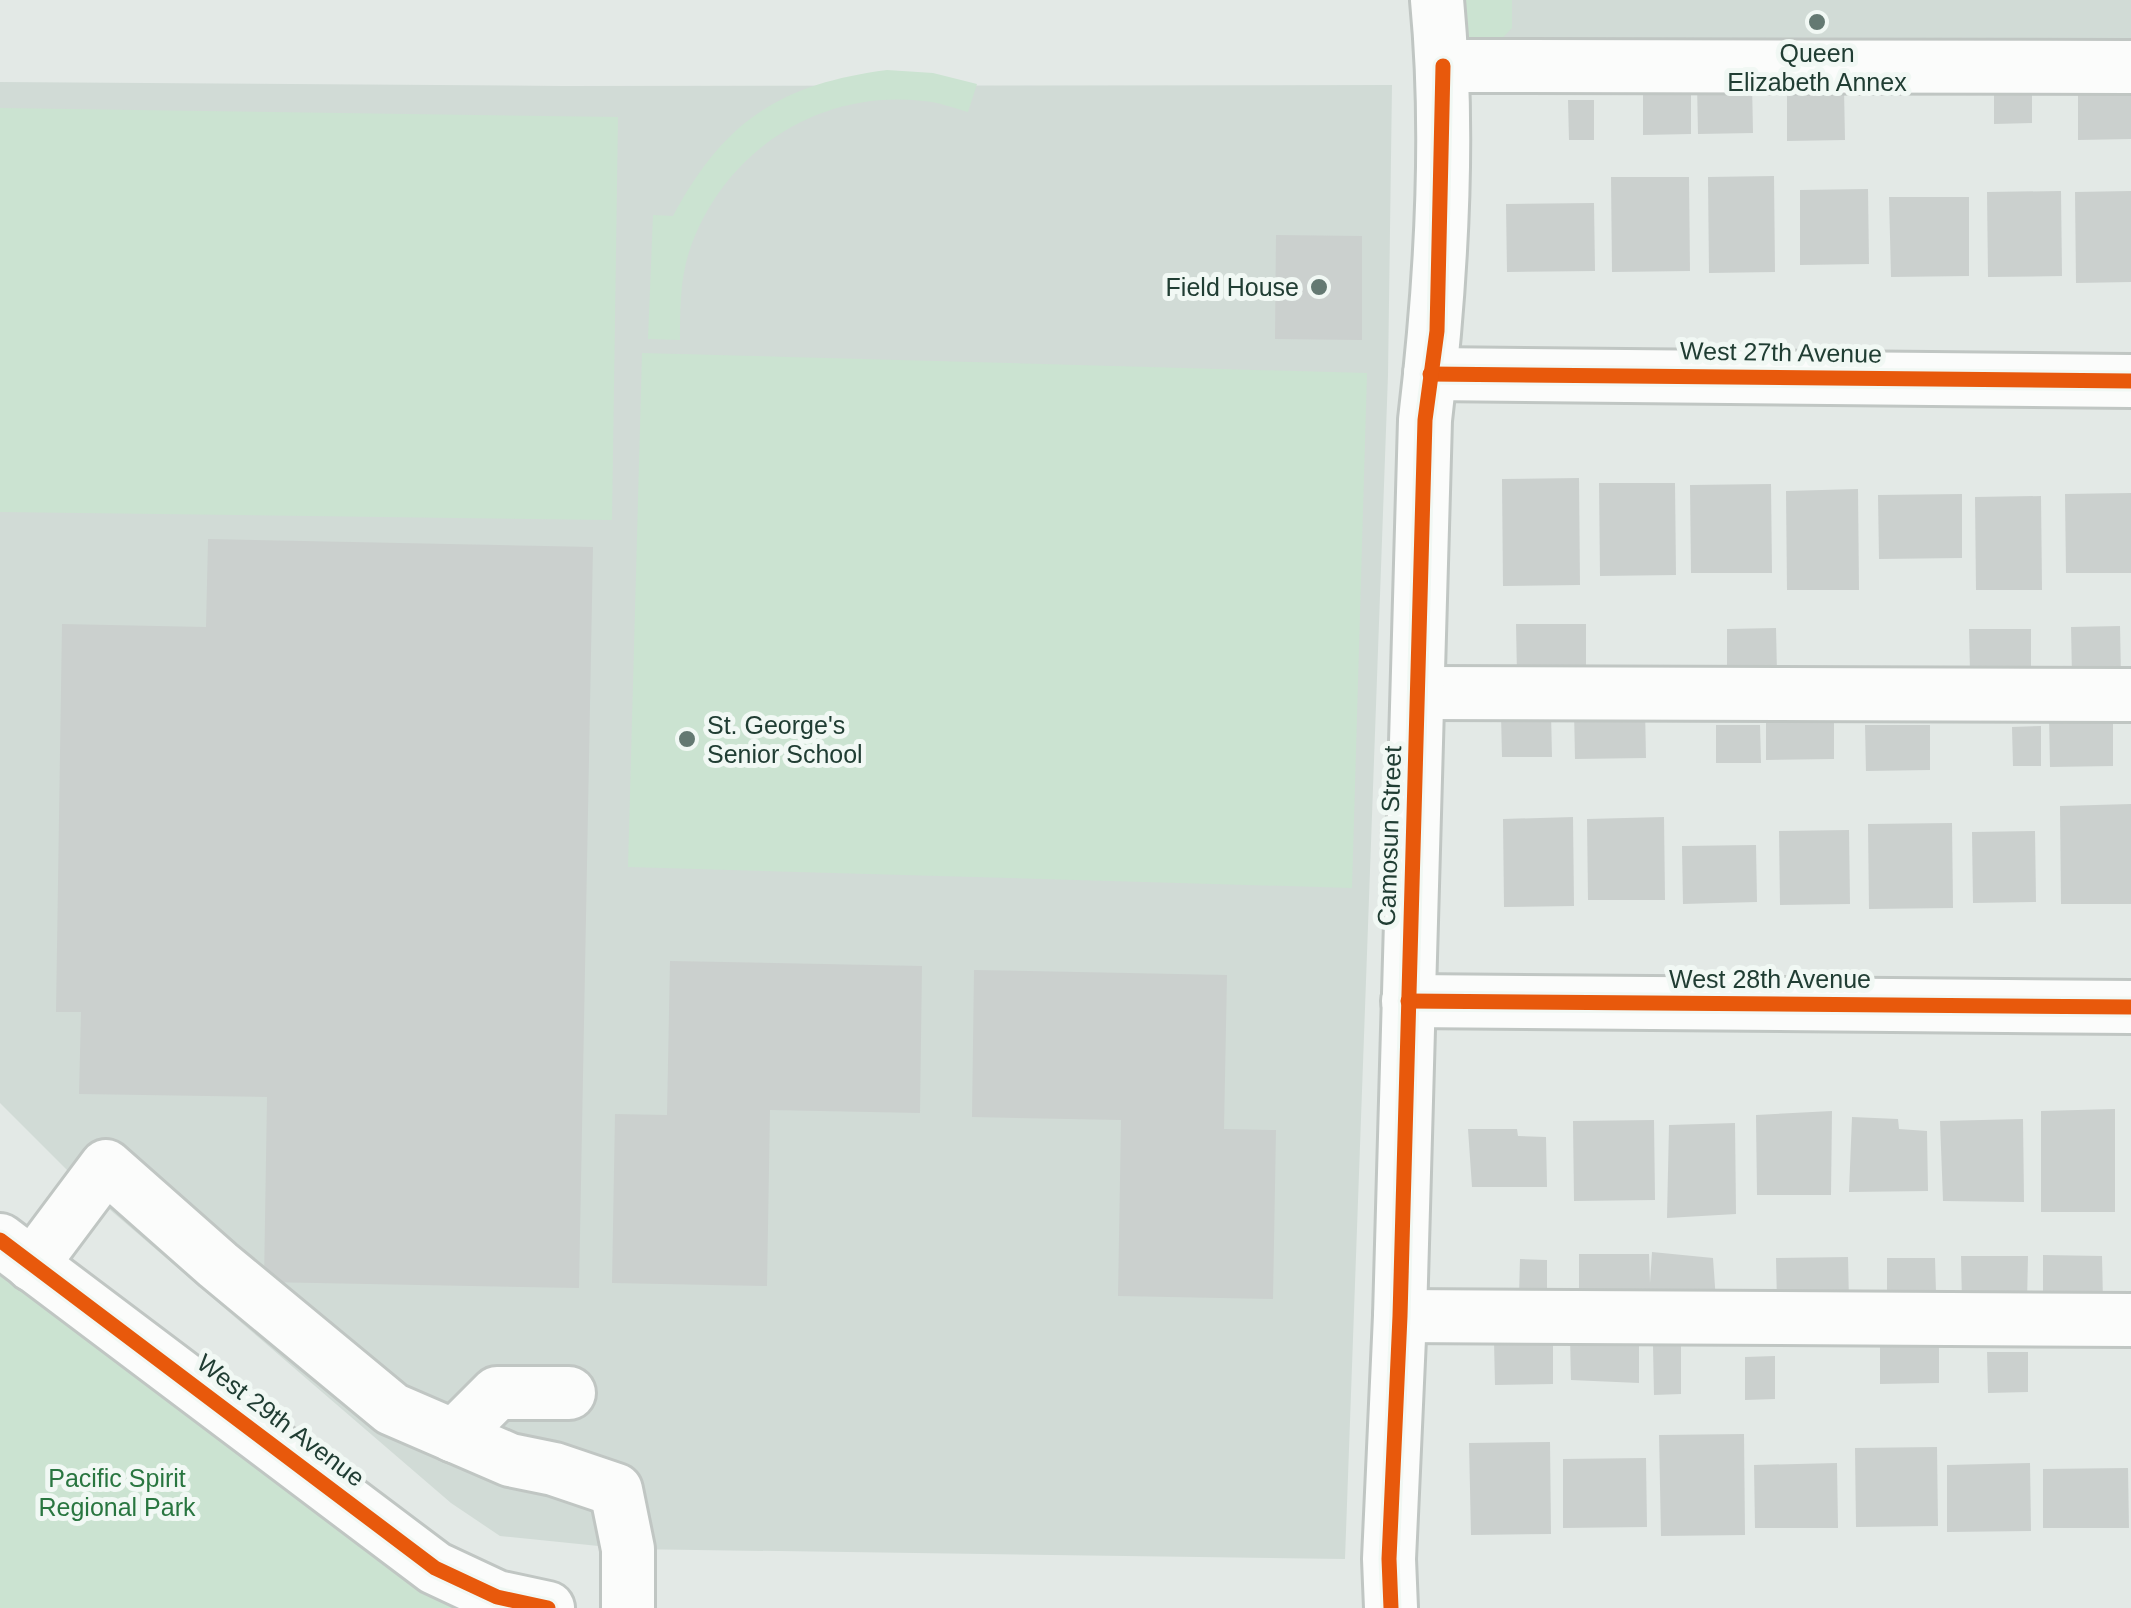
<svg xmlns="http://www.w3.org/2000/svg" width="2131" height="1608" viewBox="0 0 2131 1608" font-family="Arial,sans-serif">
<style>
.built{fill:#d1dbd6}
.green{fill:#cbe3d1}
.building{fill:#cbd0ce}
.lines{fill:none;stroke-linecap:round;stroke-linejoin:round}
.minor-casing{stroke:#c0c6c3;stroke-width:58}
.minor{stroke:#fbfcfb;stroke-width:52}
.cycleway-casing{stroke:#f1f8f4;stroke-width:21}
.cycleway{stroke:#e8590c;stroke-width:15}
.poi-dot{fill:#647972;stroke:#f1f8f4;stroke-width:4}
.labels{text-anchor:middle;stroke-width:10;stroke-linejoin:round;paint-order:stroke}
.poi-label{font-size:25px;fill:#203d33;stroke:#f1f8f4}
.street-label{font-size:25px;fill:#203d33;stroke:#f1f8f4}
.park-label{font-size:25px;fill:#297640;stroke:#f1f8f4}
</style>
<rect width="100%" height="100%" fill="#e3e9e6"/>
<!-- built -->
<g class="built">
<path d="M1503 0H2131V50L1503 44Z"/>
<path d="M0 82 563 86 1392 85 1388 375 1345 1559 628 1549 500 1536 451 1503 87 1190 0 1103Z"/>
</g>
<!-- green -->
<g class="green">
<path d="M1445 0H1512V28L1493 48C1458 38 1452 36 1445 0Z"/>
<path d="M887 70 933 73 977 84 968 112C954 108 938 102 923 101 819 89 724 151 690 249 680 278 680 310 680 340L648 339 653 215 673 216C724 121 780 84 887 70Z"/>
<path d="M0 108 618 117 612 520 0 512Z"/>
<path d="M642 353 1367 373 1352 888 628 867Z"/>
<path d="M0 1256 454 1608H0Z"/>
</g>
<!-- building -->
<g class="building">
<path d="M1691 83V134L1643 135V84Z"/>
<path d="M1697 83H1752L1753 133 1698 134Z"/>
<path d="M2078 88H2131V139L2078 140Z"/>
<path d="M1787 89H1844L1845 140 1787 141Z"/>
<path d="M1994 93H2032V123L1994 124Z"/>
<path d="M1568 100H1594V140H1569Z"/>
<path d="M1774 176 1775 272 1709 273 1708 177Z"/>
<path d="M1611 177H1689L1690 271 1612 272Z"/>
<path d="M1868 189 1869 264 1800 265V190Z"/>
<path d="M2061 191 2062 276 1988 277 1987 192Z"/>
<path d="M2131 191V282L2076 283 2075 192Z"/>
<path d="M1889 197H1969V276L1891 277Z"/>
<path d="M1594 203 1595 271 1507 272 1506 204Z"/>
<path d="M1276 235 1362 236V340L1275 339Z"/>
<path d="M1579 478 1580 585 1503 586 1502 479Z"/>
<path d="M1599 483H1675L1676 575 1600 576Z"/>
<path d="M1771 484 1772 573H1691L1690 485Z"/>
<path d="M1858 489 1859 590H1787L1786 491Z"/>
<path d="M2131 493V573H2066L2065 494Z"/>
<path d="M1962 494V558L1879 559 1878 495Z"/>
<path d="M2041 496 2042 590H1976L1975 497Z"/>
<path d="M208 539 593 547 579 1288 264 1282 267 1097 79 1094 81 1012H56L62 624 206 627Z"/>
<path d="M1516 624H1586V675H1517Z"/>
<path d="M2120 626 2121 676H2072L2071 627Z"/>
<path d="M1776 628 1777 674 1727 675V629Z"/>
<path d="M1969 629H2031V671L1970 672Z"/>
<path d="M1645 708 1646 758 1575 759 1574 709Z"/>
<path d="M1834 712V759L1766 760V713Z"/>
<path d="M1551 713 1552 757H1502L1501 714Z"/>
<path d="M2049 714H2113V766L2050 767Z"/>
<path d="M1716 725H1760L1761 763H1716Z"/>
<path d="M1865 725H1930V770L1866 771Z"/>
<path d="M2041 726V766H2013L2012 727Z"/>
<path d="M2131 804V904H2061L2060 806Z"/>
<path d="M1573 817 1574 906 1504 907 1503 819Z"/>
<path d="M1664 817 1665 900H1588L1587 819Z"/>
<path d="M1952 823 1953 908 1869 909 1868 824Z"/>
<path d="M1849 830 1850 904 1780 905 1779 831Z"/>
<path d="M2035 831 2036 902 1973 903 1972 832Z"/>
<path d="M1756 845 1757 902 1683 904 1682 846Z"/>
<path d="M670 961 922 966 920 1113 770 1110 767 1286 612 1283 615 1114 667 1115Z"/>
<path d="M974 970 1227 975 1224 1129 1276 1130 1273 1299 1118 1296 1121 1120 972 1117Z"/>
<path d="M2115 1109V1212H2041V1111Z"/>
<path d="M1832 1111 1831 1195H1757L1756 1115Z"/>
<path d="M1852 1117 1898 1119 1899 1129 1927 1131 1928 1191 1849 1192Z"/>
<path d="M2023 1119 2024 1202 1943 1201 1940 1121Z"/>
<path d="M1654 1120 1655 1200 1574 1201 1573 1121Z"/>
<path d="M1735 1123 1736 1214 1667 1218 1669 1125Z"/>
<path d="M1468 1129H1517L1518 1136 1546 1137 1547 1187H1472Z"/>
<path d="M1652 1252 1713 1258 1716 1301 1579 1299V1254H1649L1650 1283Z"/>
<path d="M2043 1255 2102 1256 2103 1302 2043 1301Z"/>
<path d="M1961 1256H2028L2027 1303H1962Z"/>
<path d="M1848 1257 1849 1302 1777 1303 1776 1258Z"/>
<path d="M1887 1258H1935L1936 1293 1887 1294Z"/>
<path d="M1520 1259 1547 1260V1295L1519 1296Z"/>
<path d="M1570 1337 1639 1340V1383L1571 1380Z"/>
<path d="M1553 1340V1384L1495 1385 1494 1341Z"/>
<path d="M1939 1340V1383L1880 1384V1342Z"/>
<path d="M1653 1346H1681V1394L1654 1395Z"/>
<path d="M1987 1352H2028V1392L1988 1393Z"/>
<path d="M1775 1356V1399L1745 1400V1357Z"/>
<path d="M1744 1434 1745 1535 1661 1536 1659 1435Z"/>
<path d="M1550 1442 1551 1534 1471 1535 1469 1443Z"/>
<path d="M1937 1447 1938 1526 1856 1527 1855 1448Z"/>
<path d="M1646 1458 1647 1527 1563 1528V1459Z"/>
<path d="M1837 1463 1838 1528H1755L1754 1465Z"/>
<path d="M2030 1463 2031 1531 1947 1532V1465Z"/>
<path d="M2128 1468 2129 1528H2043V1469Z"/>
</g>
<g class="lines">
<defs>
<g id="minor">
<path d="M1443 66 2131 67"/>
<path d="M1430 374 2131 381"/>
<path d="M1418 693 2131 695"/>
<path d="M1408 1001 2131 1007"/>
<path d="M0 1240 435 1568 497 1597 548 1608"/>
<path d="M32 1265 106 1166 218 1265 392 1409 510 1460 554 1469 616 1490 628 1549V1608"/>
<path d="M1400 1316 2131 1320"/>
<path d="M454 1436 497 1393H569"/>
<path d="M1391 1608 1389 1559 1400 1316 1425 420C1441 285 1450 136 1437 0"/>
</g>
</defs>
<!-- minor casing -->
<use href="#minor" class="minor-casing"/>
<!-- minor -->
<use href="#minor" class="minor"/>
<defs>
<g id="cycleway">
<path d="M1430 374 2131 381"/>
<path d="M1408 1001 2131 1007"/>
<path d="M0 1240 435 1568 497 1597 548 1608"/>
<path d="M1391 1608 1389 1559 1400 1316 1425 420 1437 331 1443 66"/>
</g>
</defs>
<!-- cycleway casing -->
<use href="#cycleway" class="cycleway-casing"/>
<!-- cycleway -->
<use href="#cycleway" class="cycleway"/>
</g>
<!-- markers -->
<g class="poi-dot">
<circle cx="1817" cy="22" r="10"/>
<circle cx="1319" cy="287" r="10"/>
<circle cx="687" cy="739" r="10"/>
</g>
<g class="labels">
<!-- poi labels -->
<g class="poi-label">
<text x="1817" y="62">Queen<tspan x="1817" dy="29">Elizabeth Annex</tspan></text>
<text x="1299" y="296" text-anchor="end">Field House</text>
<text x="707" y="734" text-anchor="start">St. George's<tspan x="707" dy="29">Senior School</tspan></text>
</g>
<!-- street labels -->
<g class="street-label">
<text transform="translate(1781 352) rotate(1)" y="9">West 27th Avenue</text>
<text transform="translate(1389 836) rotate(-88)" y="9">Camosun Street</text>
<text x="1770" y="988">West 28th Avenue</text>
<text transform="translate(281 1420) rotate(37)" y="9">West 29th Avenue</text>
</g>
<!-- park labels -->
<g class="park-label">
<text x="117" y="1487">Pacific Spirit<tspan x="117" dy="29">Regional Park</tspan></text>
</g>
</g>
</svg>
